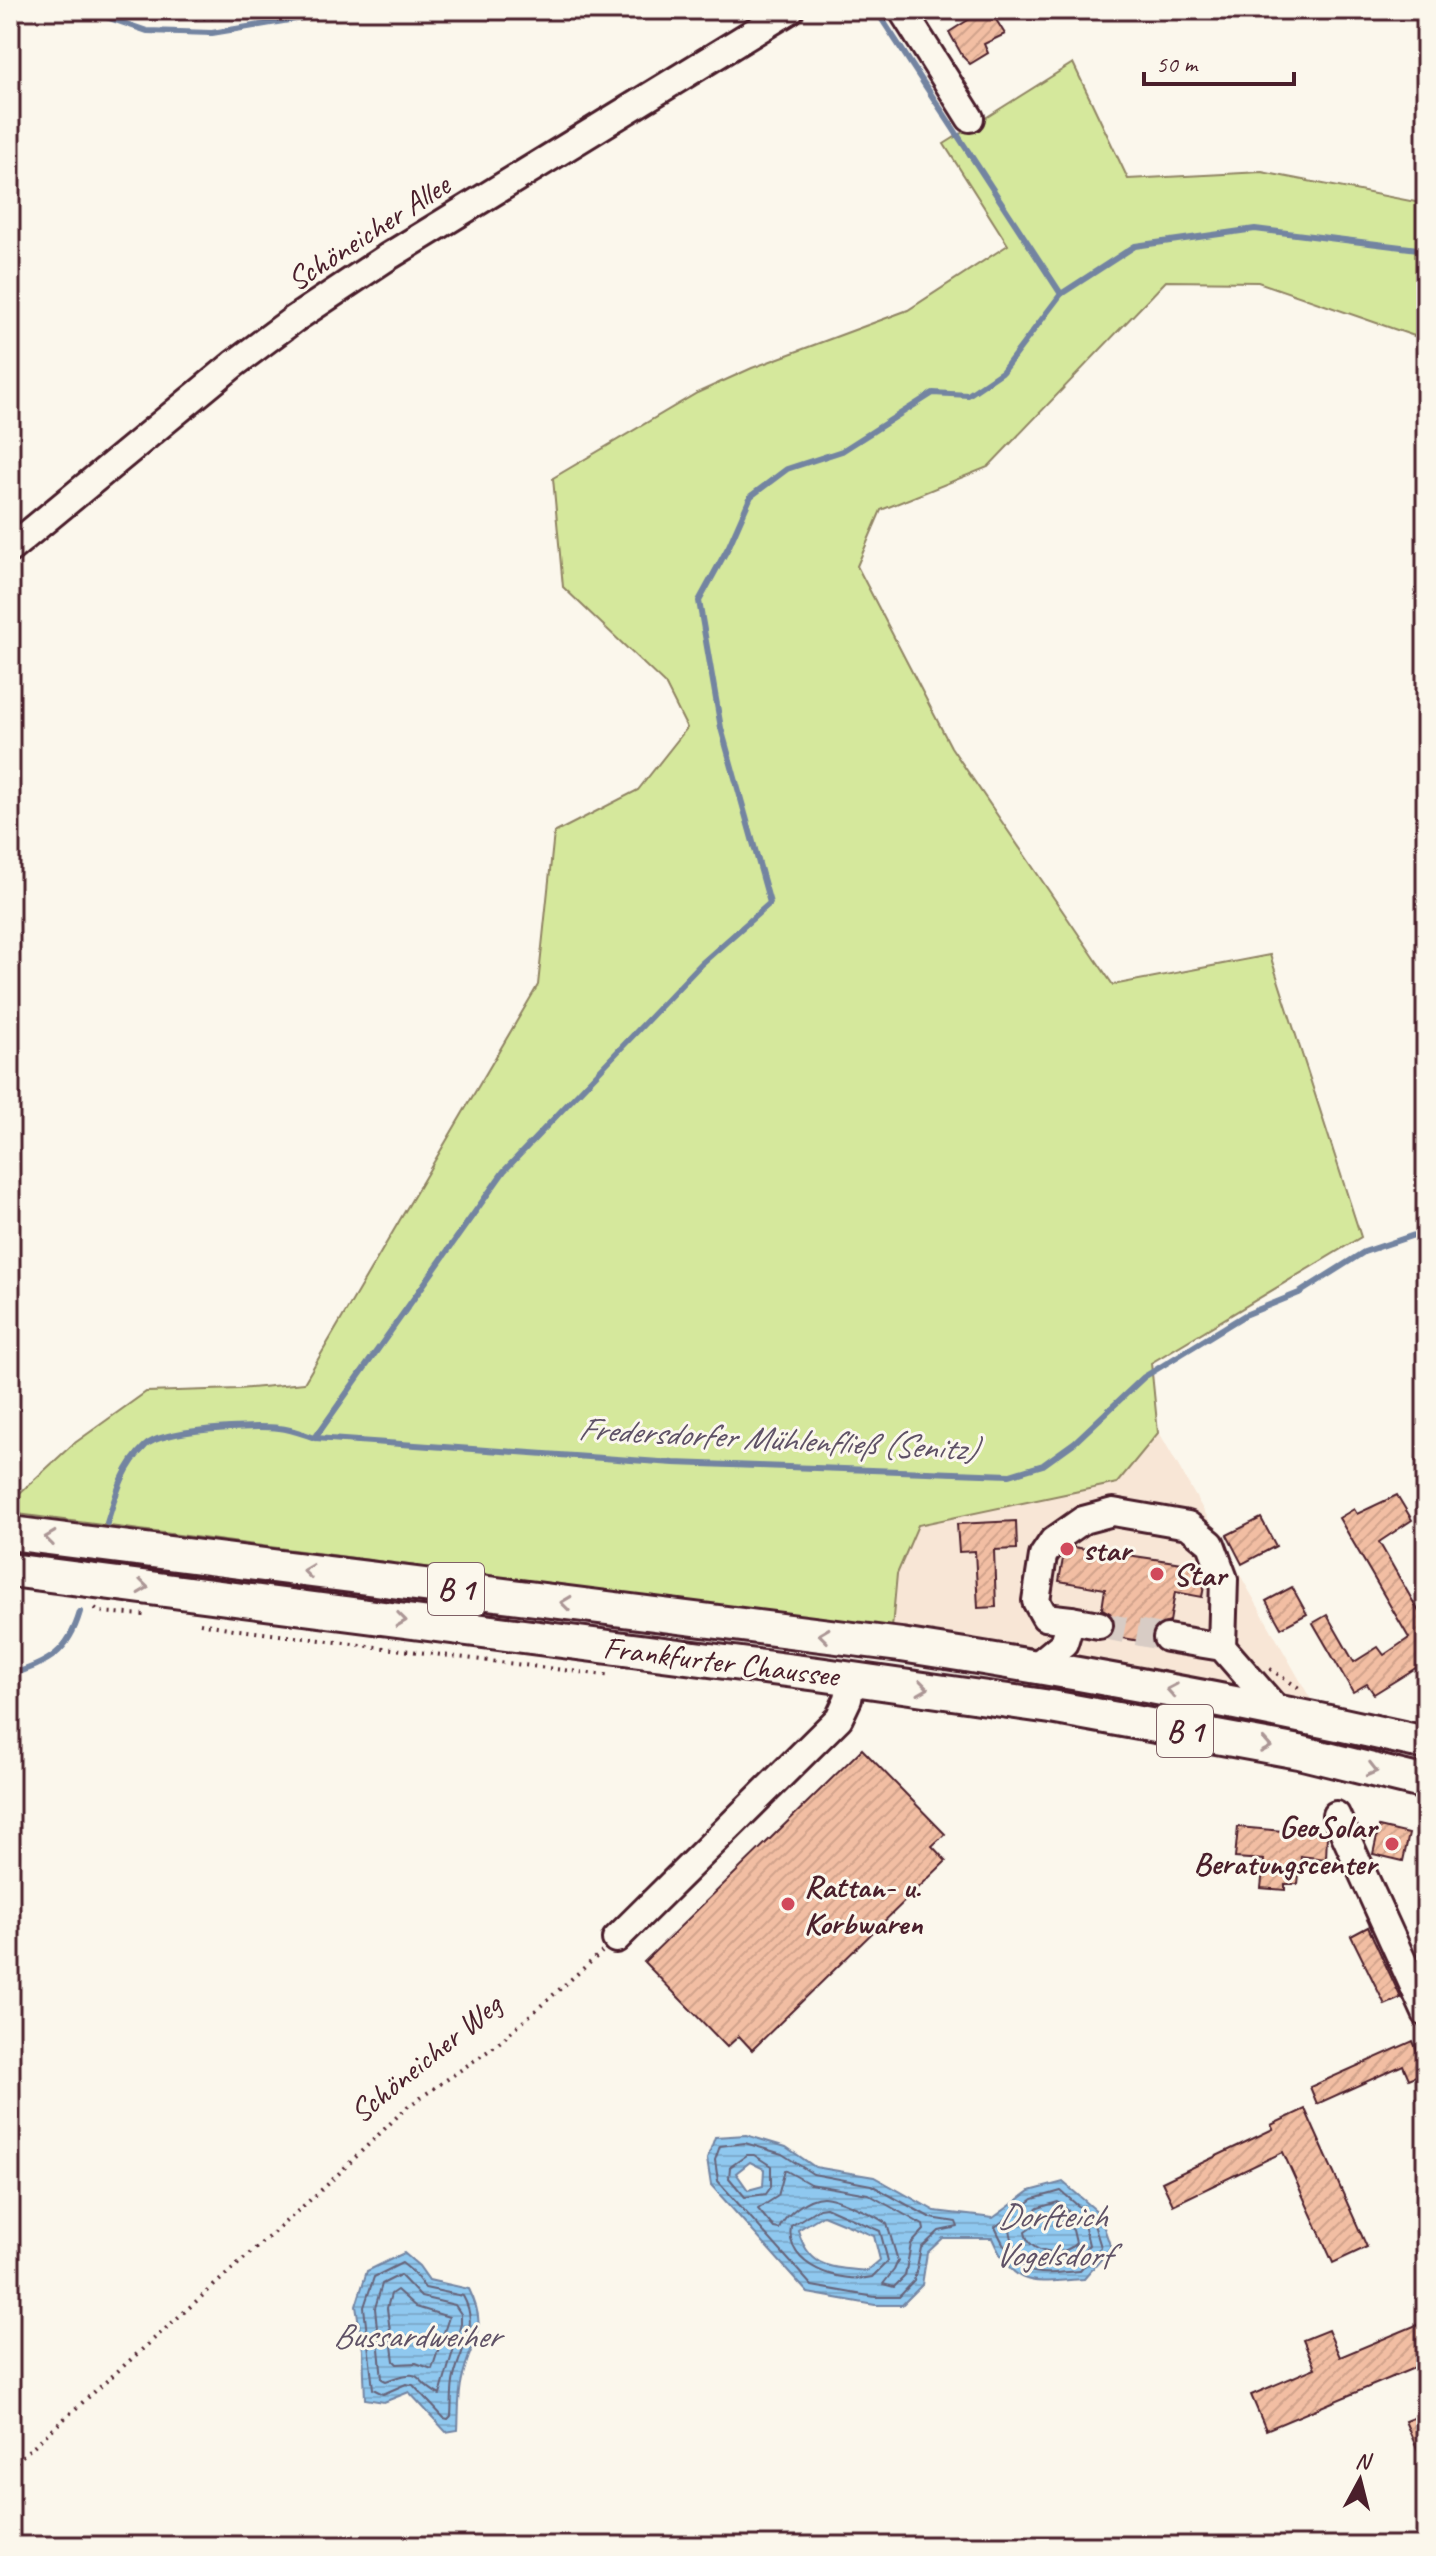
<svg xmlns="http://www.w3.org/2000/svg" width="1436" height="2556" viewBox="0 0 1436 2556" font-family="Caveat,sans-serif">
<style>
.built{fill:#f8e6d6}
.grass{fill:#d5e89c;stroke:#908464;stroke-width:2}
.water{fill:url(#water-rules);stroke:#7384a1;stroke-width:2;fill-rule:evenodd}
.lines{fill:none;stroke-linecap:round;stroke-linejoin:round}
.shore{stroke:#666379;stroke-width:2}
.stream{stroke:#7384a1;stroke-width:6}
.building{fill:url(#building-hatch);stroke:#4a1f2b;stroke-width:2}
.minor-tunnel{stroke:#d8ccc5;stroke-width:26;stroke-dasharray:26 13;stroke-linecap:butt}
.minor-casing{stroke:#4a1f2b;stroke-width:32}
.major-casing{stroke:#4a1f2b;stroke-width:38}
.path{stroke:#4a1f2b;stroke-width:4;stroke-dasharray:2 6;stroke-linecap:butt}
.minor{stroke:#fbf7ec;stroke-width:26}
.major{stroke:#fbf7ec;stroke-width:32}
.oneway{stroke:#ab9695}
.poi-dot{fill:#d1495b;stroke:#fbf7ec;stroke-width:3}
.labels{text-anchor:middle;stroke-width:6;stroke-linejoin:round;paint-order:stroke}
.shield{fill:#fbf7ec;stroke:#7f6065;stroke-width:2}
.shield-label{font-size:30px;font-weight:bold;fill:#4a1f2b}
.street-label{font-size:32px;fill:#4a1f2b;stroke:#fbf7ec}
.poi-label{font-size:32px;font-weight:bold;fill:#4a1f2b;stroke:#fbf7ec;text-anchor:start}
.water-label{font-size:34px;font-style:italic;fill:#5f5266;stroke:#fbf7ec}
</style>
<defs>
<pattern id="water-rules" width="6" height="5" patternUnits="userSpaceOnUse" patternTransform="scale(2)"><rect width="6" height="5" fill="#8fc8ef"/><path d="M0 2.5h6" fill="none" stroke="#7dabcd"/></pattern>
<pattern id="building-hatch" width="6" height="6" patternUnits="userSpaceOnUse" patternTransform="scale(2)"><rect width="6" height="6" fill="#f2bea3"/><path d="M-1 1l2-2M0 6l6-6M5 7l2-2" fill="none" stroke="#d1a38c"/></pattern>
</defs>
<rect width="100%" height="100%" fill="#fbf7ec"/>
<filter id="ink" filterUnits="userSpaceOnUse"><feTurbulence type="fractalNoise" baseFrequency=".0125" numOctaves="2"/><feDisplacementMap in="SourceGraphic" scale="16" xChannelSelector="R" yChannelSelector="G"/><feConvolveMatrix kernelMatrix="1 2 1 2 8 2 1 2 1" color-interpolation-filters="sRGB"/></filter>
<g filter="url(#ink)">
<!-- built -->
<path class="built" d="M1159 1432 1314 1705 892 1628 897 1574 918 1525 1116 1483Z"/>
<!-- grass -->
<path class="grass" d="M1073 63 1128 179 1262 172 1426 204V340L1258 282 1166 281 988 467 881 510 857 566 951 747 1113 985 1270 955 1361 1237 1151 1363 1158 1433 1117 1483 918 1525 897 1574 892 1628 10 1513V1502L72 1445 146 1392 239 1389 304 1383 538 985 554 833 638 790 687 728 665 684 563 587 553 478 697 393 752 368 908 310 1008 245 944 144Z"/>
<!-- water -->
<g class="water">
<path d="M746 2135 786 2147 815 2167 874 2177 935 2211 993 2218 1030 2191 1063 2182 1099 2213 1111 2248 1084 2279C1034 2282 1015 2291 992 2238H943L927 2253 922 2285 902 2305H875L808 2293 711 2185 707 2159 715 2137ZM750 2162 764 2169 763 2186 748 2190 736 2173ZM823 2215 874 2236 880 2260 867 2271C831 2267 809 2269 798 2230Z"/>
<path d="M404 2253 419 2266 429 2280 469 2289C490 2332 471 2338 462 2379 458 2395 459 2413 458 2430L446 2432 409 2392 384 2402 365 2399 363 2350 356 2306 367 2271Z"/>
</g>
<g class="lines">
<!-- shore -->
<g class="shore">
<path d="M745 2143 782 2154 813 2174 871 2185 931 2218 956 2222 958 2227 939 2231 921 2248 914 2281 899 2297H875L812 2286 718 2181 715 2160 720 2146Z"/>
<path d="M747 2155H754L771 2166V2187L766 2194 745 2197 729 2178 730 2167Z"/>
<path d="M785 2170 810 2184 868 2194 923 2225 924 2230 911 2244 905 2276 894 2287 883 2284 894 2270 898 2261 887 2224C877 2216 836 2197 823 2197 807 2197 785 2215 779 2229L774 2228 758 2209 778 2196Z"/>
<path d="M1061 2191 1092 2218 1101 2247 1080 2271C1027 2276 1018 2277 995 2227L1033 2199Z"/>
<path d="M1058 2202 1084 2224 1089 2245 1074 2261C1044 2263 1014 2268 1010 2228L1038 2208Z"/>
<path d="M826 2207 880 2231 888 2261 872 2277C841 2284 784 2266 791 2226L819 2208Z"/>
<path d="M1055 2216 1073 2230 1076 2243C1062 2259 1028 2254 1025 2232L1043 2219Z"/>
<path d="M402 2263 413 2272 425 2288 463 2296C480 2326 461 2347 454 2377 451 2389 452 2403 451 2416L448 2419 444 2418 413 2385 406 2384 383 2394 373 2389 364 2307 374 2277Z"/>
<path d="M400 2275 421 2297 455 2305 461 2314V2324L440 2395C412 2381 426 2366 386 2381L382 2379 375 2308 382 2284Z"/>
<path d="M397 2290 416 2307 449 2317 432 2369 416 2363 397 2364 394 2361 387 2308 391 2294Z"/>
</g>
<!-- stream -->
<g class="stream">
<path d="M86 10 147 31 212 33 349 10"/>
<path d="M876 10 1061 294"/>
<path d="M315 1438 504 1171 701 964 770 903 721 728 699 601 729 546 751 496 787 469 842 451 933 393 968 395 1002 372 1061 294 1135 246 1255 229 1426 250"/>
<path d="M107 1523C116 1494 123 1467 145 1446 162 1429 254 1425 279 1428 291 1429 303 1434 315 1438L674 1463 1010 1475 1043 1465 1075 1442 1144 1377 1245 1315 1299 1293 1364 1252 1426 1231"/>
<path d="M10 1675C49 1662 68 1653 80 1612"/>
</g>
</g>
<!-- building -->
<g class="building">
<path d="M984 10H990L1005 34 984 44 988 53 970 64 963 57 949 32Z"/>
<path d="M1397 1495 1412 1520 1379 1542 1426 1624V1667L1424 1663 1374 1694 1367 1684 1353 1692 1313 1623 1327 1615 1354 1662 1378 1647 1384 1655 1409 1638 1339 1518 1354 1509 1357 1514Z"/>
<path d="M1261 1518 1276 1546 1242 1564 1227 1535Z"/>
<path d="M1016 1521 1017 1549 994 1550 996 1607 978 1608 975 1551 959 1552 957 1524Z"/>
<path d="M1073 1547 1202 1566 1206 1576 1202 1597 1175 1592 1170 1622 1155 1627 1151 1635 1152 1643 1110 1636 1115 1629 1114 1620 1110 1613 1102 1609 1105 1589 1059 1581 1064 1553Z"/>
<path d="M1292 1587 1307 1614 1281 1628 1266 1601Z"/>
<path d="M862 1749 945 1834 932 1846 946 1861 752 2050 739 2036 727 2047 644 1962Z"/>
<path d="M1238 1827 1327 1835 1326 1859 1301 1856 1298 1884H1285V1890L1261 1888 1264 1860 1235 1858Z"/>
<path d="M1379 1827 1409 1834 1403 1861 1373 1854Z"/>
<path d="M1368 1927 1401 1998 1385 2005 1351 1936Z"/>
<path d="M1413 2041 1426 2072 1409 2079 1403 2065 1317 2104 1310 2087Z"/>
<path d="M1305 2109 1367 2247 1333 2263 1283 2152 1173 2205 1162 2182 1273 2129 1271 2125Z"/>
<path d="M1426 2321V2363L1266 2430 1251 2395 1315 2368 1303 2340 1328 2330 1340 2357Z"/>
<path d="M1426 2413V2470L1405 2421Z"/>
</g>
<g class="lines">
<!-- minor-tunnel -->
<path class="minor-tunnel" d="M1099 1625 1167 1638"/>
<defs>
<g id="minor">
<path d="M902 10 970 118"/>
<path d="M10 549 234 364 293 320 386 258 790 10"/>
<path d="M1071 1620 1045 1617 1036 1601 1043 1556 1053 1541 1083 1520 1113 1512 1188 1525 1211 1544 1224 1579 1222 1647"/>
<path d="M1167 1638 1222 1647 1276 1709"/>
<path d="M1036 1666 1064 1643 1071 1620 1099 1625"/>
<path d="M1336 1815 1426 2013"/>
<path d="M616 1939 839 1718 848 1699 852 1678"/>
</g>
<g id="major">
<path d="M10 1533 901 1645C1078 1672 1252 1704 1426 1743"/>
<path d="M10 1570 818 1674 1051 1707 1299 1752 1426 1783"/>
</g>
</defs>
<!-- minor casing -->
<use href="#minor" class="minor-casing"/>
<!-- major casing -->
<use href="#major" class="major-casing"/>
<!-- path -->
<g class="path">
<path d="M140 10C186 24 233 17 280 10"/>
<path d="M95 1608 100 1612 144 1615"/>
<path d="M200 1623 239 1630 612 1676"/>
<path d="M1270 1669 1299 1688"/>
<path d="M10 2467 328 2184 407 2107 494 2047 602 1952"/>
</g>
<!-- minor -->
<use href="#minor" class="minor"/>
<!-- major -->
<use href="#major" class="major"/>
</g>
<!-- one-way arrows -->
<defs><path id="oneway-chevron" d="M-2-3.5L2.5 0L-2 3.5" fill="none" stroke-width="1.6" stroke-linecap="round" stroke-linejoin="round" transform="scale(2)"/></defs>
<g class="oneway">
<use href="#oneway-chevron" transform="translate(50 1538) rotate(-173)"/>
<use href="#oneway-chevron" transform="translate(308 1571) rotate(-173)"/>
<use href="#oneway-chevron" transform="translate(143 1587) rotate(7)"/>
<use href="#oneway-chevron" transform="translate(566 1603) rotate(-173)"/>
<use href="#oneway-chevron" transform="translate(401 1620) rotate(7)"/>
<use href="#oneway-chevron" transform="translate(824 1635) rotate(-173)"/>
<use href="#oneway-chevron" transform="translate(923 1688) rotate(8)"/>
<use href="#oneway-chevron" transform="translate(1172 1690) rotate(-170)"/>
<use href="#oneway-chevron" transform="translate(1266 1746) rotate(10)"/>
<use href="#oneway-chevron" transform="translate(1372 1770) rotate(14)"/>
</g>
</g>
<!-- markers -->
<g class="poi-dot">
<circle cx="1067" cy="1549" r="8"/>
<circle cx="1157" cy="1574" r="8"/>
<circle cx="1392" cy="1844" r="8"/>
<circle cx="788" cy="1904" r="8"/>
</g>
<g class="labels">
<!-- shield labels -->
<g class="shield">
<rect x="428" y="1563" width="56" height="52" rx="6"/>
<rect x="1157" y="1705" width="56" height="52" rx="6"/>
</g>
<g class="shield-label">
<text x="456" y="1599">B 1</text>
<text x="1185" y="1741">B 1</text>
</g>
<!-- street labels -->
<g class="street-label">
<text transform="translate(368 232) rotate(-33)" y="11">Schöneicher Allee</text>
<text transform="translate(721 1661) rotate(7)" y="11">Frankfurter Chaussee</text>
<text transform="translate(425 2058) rotate(-39)" y="11">Schöneicher Weg</text>
</g>
<!-- poi labels -->
<g class="poi-label">
<text x="1083" y="1560">star</text>
<text x="1173" y="1585">Star</text>
<text x="1376" y="1837" text-anchor="end">GeoSolar<tspan x="1376" dy="37">Beratungscenter</tspan></text>
<text x="804" y="1897">Rattan- u.<tspan x="804" dy="37">Korbwaren</tspan></text>
</g>
<!-- water labels -->
<g class="water-label">
<text transform="translate(777 1438) rotate(3)" y="12">Fredersdorfer Mühlenfließ (Senitz)</text>
<text x="1052" y="2227">Dorfteich<tspan x="1052" dy="39">Vogelsdorf</tspan></text>
<text x="416" y="2347">Bussardweiher</text>
</g>
</g>
<!-- margin -->
<rect width="1436" height="2556" fill="none" stroke="#fbf7ec" stroke-width="40"/>
<rect x="20" y="20" width="1396" height="2516" fill="none" stroke="#4a1f2b" stroke-width="3" filter="url(#ink)"/>
<!-- north arrow -->
<g transform="translate(1360 2480) rotate(7)" stroke="#fbf7ec" stroke-width="6" paint-order="stroke">
<path d="M0-6L14 30L0 20L-14 30Z" fill="#4a1f2b"/>
<text y="-12" font-size="22" font-weight="bold" text-anchor="middle" fill="#4a1f2b">N</text>
</g>
<!-- scale -->
<path d="M1144 72v12h150v-12" fill="none" stroke="#4a1f2b" stroke-width="4"/>
<text x="1156" y="72" font-size="24" fill="#4a1f2b" stroke="#fbf7ec" stroke-width="6" paint-order="stroke">50 m</text>
</svg>
